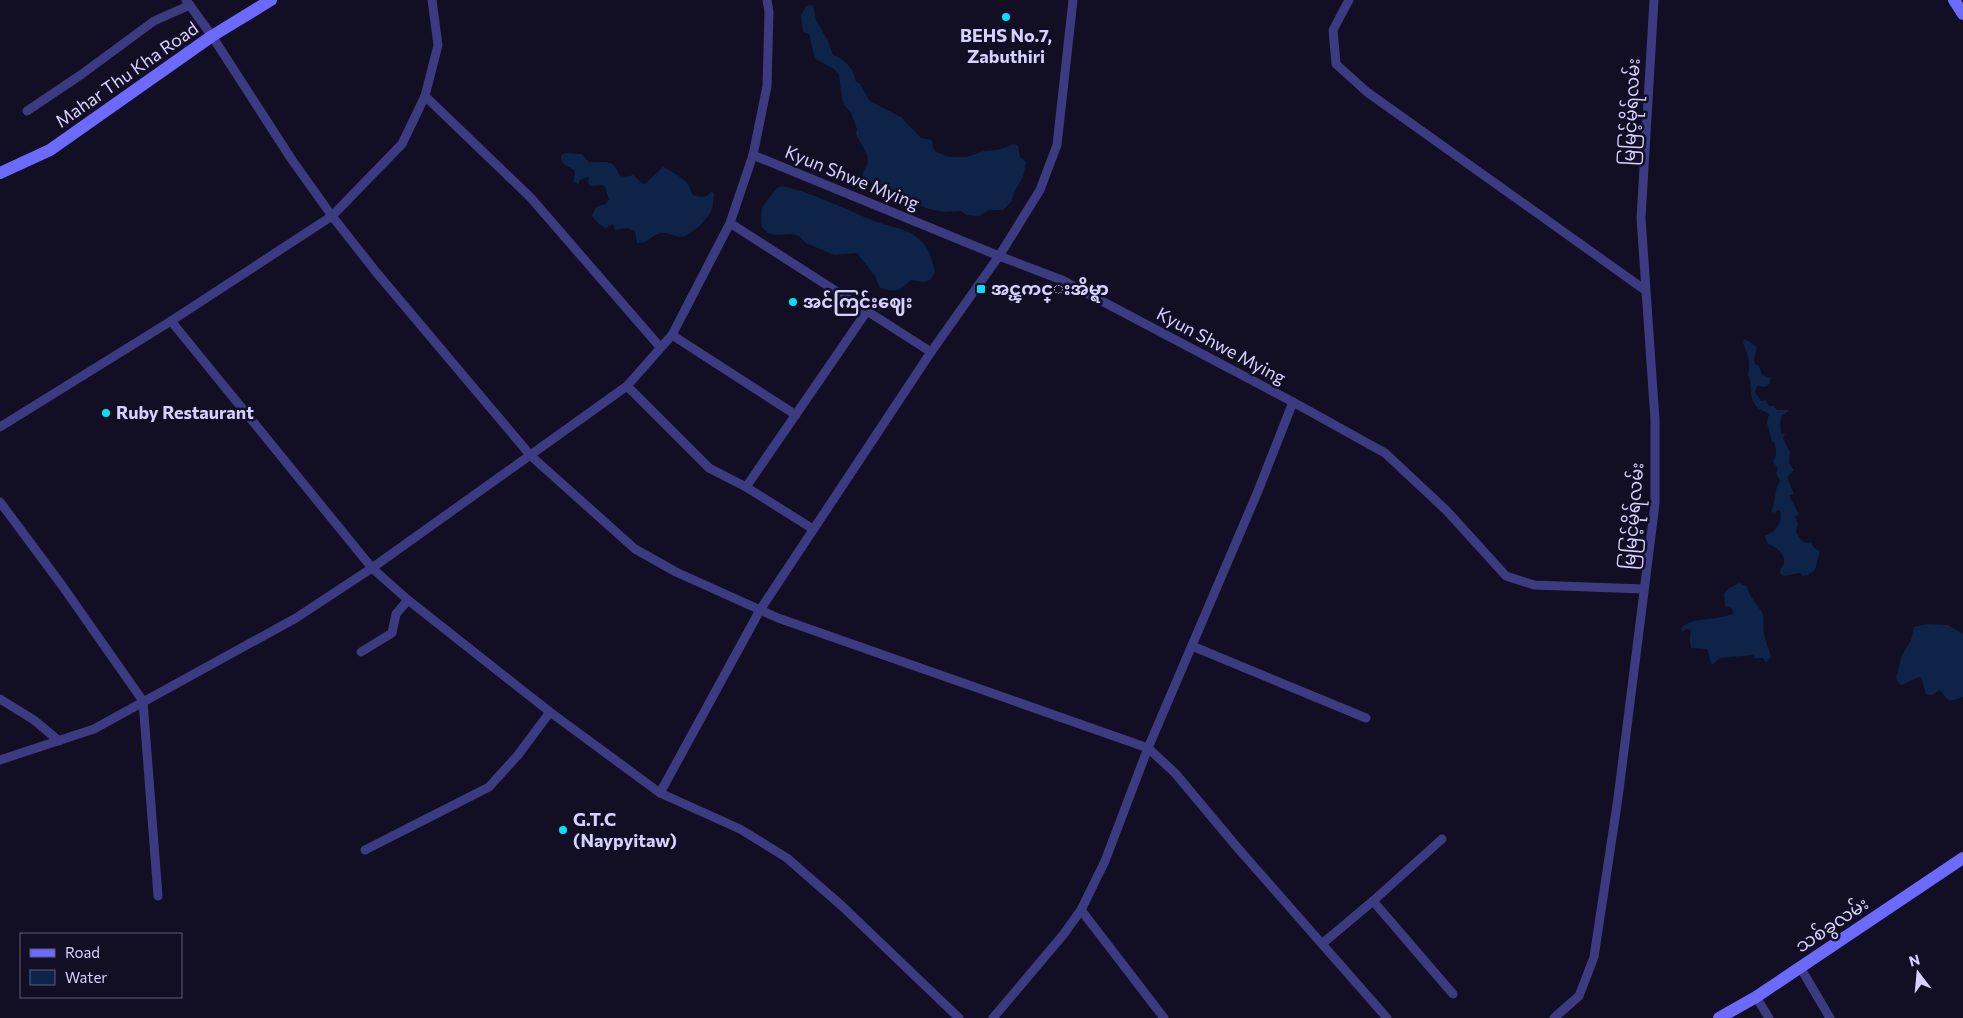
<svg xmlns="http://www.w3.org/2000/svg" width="1963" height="1018" viewBox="0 0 1963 1018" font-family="Commissioner,'Noto Sans Myanmar',sans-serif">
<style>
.water{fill:#0d2448}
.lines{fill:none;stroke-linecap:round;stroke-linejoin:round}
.street{stroke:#3c3a81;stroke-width:9}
.secondary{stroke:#6c69fd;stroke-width:12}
.poi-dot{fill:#03e0f8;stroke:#120e23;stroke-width:2}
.labels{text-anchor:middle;stroke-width:5;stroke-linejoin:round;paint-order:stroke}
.poi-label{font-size:18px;font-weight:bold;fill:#d6d1fe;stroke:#120e23;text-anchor:start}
.street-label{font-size:18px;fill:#d6d1fe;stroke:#120e23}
</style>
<rect width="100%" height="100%" fill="#120e23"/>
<!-- water -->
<g class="water">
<path d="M813 5 816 20 828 41 833 55C845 59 854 69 856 82L860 84 870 101 901 117 921 138 932 140 933 148 936 152 950 157H967L984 151 998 150 1014 144 1018 146 1020 157 1026 162 1023 177 1015 191 1011 202 1003 210H989L979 216 966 215 961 211 945 212 929 209 904 199 895 192 864 178 862 175 868 162 867 155 856 134 857 129 851 113 845 106 842 99 839 75 834 69 815 59 809 34 803 32 801 15 806 6Z"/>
<path d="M565 153 582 154 589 162C596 163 605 161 610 163 622 168 613 181 633 175L643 184 646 183 663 167C668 169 686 180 688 184 690 188 690 191 693 195 700 198 706 198 711 192L714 193C713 198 714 204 712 209 710 217 690 237 681 237 673 237 666 230 658 234 650 237 647 244 637 243L635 231 627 228 615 230 613 224 606 228 599 224 592 216 596 207 605 204 609 200 605 186 601 185 590 186 588 183 589 178 587 177 580 180 578 184 573 181 575 174 574 170C567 165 560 165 561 155Z"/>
<path d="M782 186C814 193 842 208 872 220 888 227 909 228 921 241 930 249 932 261 935 272L930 280 924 282 911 280C899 291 897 293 880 288L875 276 857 253 834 255 806 243 799 236 792 234 775 235 768 233 762 227 761 220 762 207 777 188Z"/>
<path d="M1745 339 1757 347 1754 360 1755 364 1759 366 1762 375 1771 378 1769 384 1766 387 1757 386 1755 392 1761 401 1766 400 1769 406H1774L1777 410H1789V411L1782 416 1780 422 1781 433 1785 434 1783 439 1790 452 1789 463 1794 470 1787 477 1794 494 1790 495V498L1799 514 1795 517 1798 524 1796 531C1799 538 1803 545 1811 542L1814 548 1820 551 1815 570 1808 575 1803 576 1800 573 1783 576 1780 573C1780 568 1783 566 1784 562 1785 553 1775 546 1768 544L1765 536C1776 532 1783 522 1780 511L1778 510 1774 513 1771 511C1777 502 1773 491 1780 481L1776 474 1778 468 1773 462C1777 456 1777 449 1774 442H1772L1767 423 1769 414C1765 411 1759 410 1756 406 1748 396 1753 385 1748 375 1751 358 1748 358 1743 342Z"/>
<path d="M1739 583 1746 586 1750 595 1763 614 1764 635 1771 657 1766 663 1763 658H1755L1753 655 1720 658 1712 665 1707 649 1691 648C1689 639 1690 638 1691 630L1687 629 1682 632 1681 628C1695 615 1718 622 1734 613L1731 608 1725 606 1724 594 1729 588Z"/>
<path d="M1927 624 1948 625 1963 634V697L1951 701 1947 699 1940 690 1933 695 1926 694 1921 677C1913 678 1908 684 1900 685L1896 678 1902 655 1911 640 1914 627Z"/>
</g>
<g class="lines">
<!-- street -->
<g class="street">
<path d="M186 0 212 36 292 160 332 216 376 272 531 456 635 549 676 572 778 618 1148 748 1175 773 1236 846 1387 1018"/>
<path d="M1349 0 1333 30 1336 64 1367 92 1645 290"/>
<path d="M425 96 531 198 660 347"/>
<path d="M27 111 82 74 154 21 190 5"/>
<path d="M753 155 999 256 1062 280 1293 402 1385 453 1446 510 1506 576 1534 585 1643 589"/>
<path d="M730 223 867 311"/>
<path d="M171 321 372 568 408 600 550 712 660 793 740 829 787 858 842 906 959 1018"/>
<path d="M672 335 796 415"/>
<path d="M627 386 709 468 746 487 813 529"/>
<path d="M0 427 171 321 332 216 402 144 425 96 438 45 432 0"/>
<path d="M746 487 867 311 931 352"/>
<path d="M0 502 61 584 143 701 158 896"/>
<path d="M1192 646 1366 718"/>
<path d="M361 652 392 633 396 614 408 600"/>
<path d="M0 699 34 720 59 741"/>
<path d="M0 760 94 729 296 618 372 568 627 386 672 335 730 223 753 155 767 86 769 12 767 0"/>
<path d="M660 793 760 610 931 352 999 256 1040 190 1057 145 1073 0"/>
<path d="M365 850 489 787 518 755 550 712"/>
<path d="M1373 901 1453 994"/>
<path d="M1081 910 1164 1018"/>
<path d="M1323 943 1373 901 1442 839"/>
<path d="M1800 967 1830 1018"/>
<path d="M1756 997 1769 1018"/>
<path d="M993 1018 1063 935 1081 910 1105 861 1148 748 1258 491 1293 402"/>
<path d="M1554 1018 1579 996 1594 957 1618 798 1655 504V420L1641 218 1654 0"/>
</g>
<!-- secondary -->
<g class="secondary">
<path d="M1954 0 1963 14"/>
<path d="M0 173 50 150 212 36 271 0"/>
<path d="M1719 1018 1756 997 1963 858"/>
</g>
</g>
<!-- markers -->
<g class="poi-dot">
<circle cx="1006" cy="17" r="5"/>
<rect x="976" y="284" width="10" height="10" rx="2.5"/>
<circle cx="793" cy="302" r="5"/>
<circle cx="106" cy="413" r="5"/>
<circle cx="563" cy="830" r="5"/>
</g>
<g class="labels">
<!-- poi labels -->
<g class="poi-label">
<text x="1006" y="42" text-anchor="middle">BEHS No.7,<tspan x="1006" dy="21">Zabuthiri</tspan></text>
<text x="991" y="295">အင္ၾကင္းအိမ္ရာ</text>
<text x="803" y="308">အင်ကြင်းဈေး</text>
<text x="116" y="419">Ruby Restaurant</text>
<text x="573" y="826">G.T.C<tspan x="573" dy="21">(Naypyitaw)</tspan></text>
</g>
<!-- street labels -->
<g class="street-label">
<text transform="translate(127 75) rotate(-35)" y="6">Mahar Thu Kha Road</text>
<text transform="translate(1631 112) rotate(-87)" y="6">မြမြင့်မိုရ်လမ်း</text>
<text transform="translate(852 178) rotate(22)" y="6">Kyun Shwe Mying</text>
<text transform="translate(1221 346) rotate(28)" y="6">Kyun Shwe Mying</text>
<text transform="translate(1633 516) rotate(-85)" y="6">မြမြင့်မိုရ်လမ်း</text>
<text transform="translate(1832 925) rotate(-34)" y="6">သစ်ခွလမ်း</text>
</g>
</g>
<!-- legend -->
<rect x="20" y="933" width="162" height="65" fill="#120e23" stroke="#605c7b"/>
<rect x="30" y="949" width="25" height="8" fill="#6c69fd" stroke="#605c7b"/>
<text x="65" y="958" font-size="15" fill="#d6d1fe">Road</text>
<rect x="30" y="970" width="25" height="15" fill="#0d2448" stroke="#605c7b"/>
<text x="65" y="983" font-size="15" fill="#d6d1fe">Water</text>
<!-- north arrow -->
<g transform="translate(1918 973) rotate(344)" stroke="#120e23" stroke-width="4" paint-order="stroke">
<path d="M0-4L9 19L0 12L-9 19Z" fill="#d6d1fe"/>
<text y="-8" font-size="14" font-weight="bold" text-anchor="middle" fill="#d6d1fe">N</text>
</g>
</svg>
